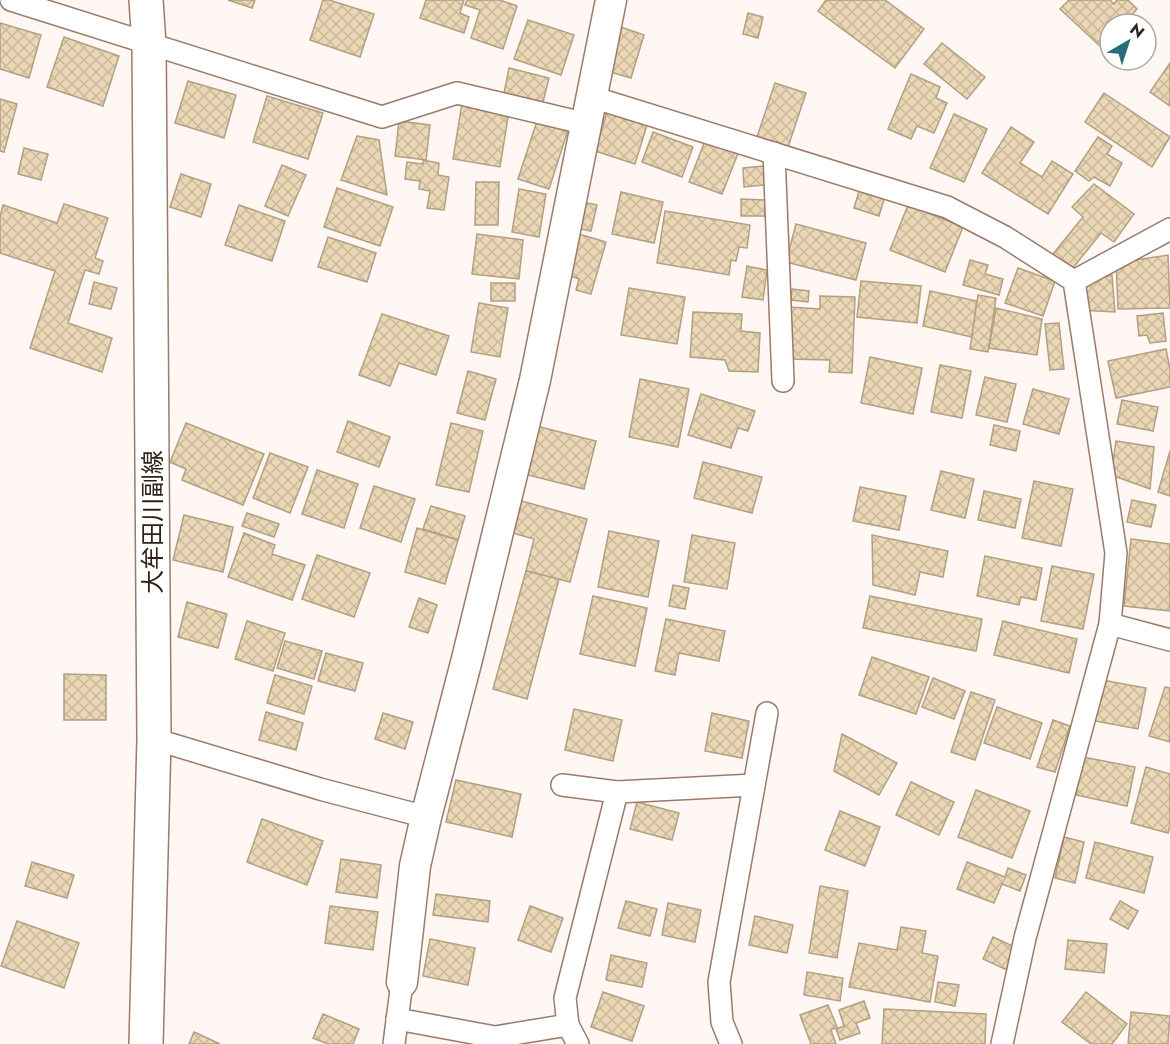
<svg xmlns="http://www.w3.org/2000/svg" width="1170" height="1044" viewBox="0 0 1170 1044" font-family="Jost,'Noto Sans JP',sans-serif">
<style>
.building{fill:url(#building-cross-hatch);stroke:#b1a081;stroke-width:1.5}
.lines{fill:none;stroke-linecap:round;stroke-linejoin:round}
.street-casing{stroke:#9b7b6a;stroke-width:24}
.secondary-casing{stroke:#9b7b6a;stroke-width:33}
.primary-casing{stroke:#9b7b6a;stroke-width:36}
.street{stroke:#fff;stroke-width:21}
.secondary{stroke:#fff;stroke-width:30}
.primary{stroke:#fff;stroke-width:33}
.labels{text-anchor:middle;stroke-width:6;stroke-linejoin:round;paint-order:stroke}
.street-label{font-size:24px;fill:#2f221b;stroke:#fff}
</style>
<defs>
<pattern id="building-cross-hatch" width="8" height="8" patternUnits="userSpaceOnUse" patternTransform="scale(1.5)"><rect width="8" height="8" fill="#ebd7b5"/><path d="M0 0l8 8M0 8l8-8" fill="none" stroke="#cab89b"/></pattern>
</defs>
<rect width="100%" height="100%" fill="#fff7f4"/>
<!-- building -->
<g class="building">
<path d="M228 0H255L252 8Z"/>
<path d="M323 0H329L374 14 360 57 310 40Z"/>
<path d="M426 0H464L460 13 469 17 464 33 420 18Z"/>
<path d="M467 0H500L517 6 503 49 471 38 480 10 465 5Z"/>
<path d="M826 0H885L924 29 895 68 818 11Z"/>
<path d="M1069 0H1110L1114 4 1117 0H1128L1137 9 1123 24H1110V37L1101 47 1060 9Z"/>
<path d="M748 13 763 17 758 38 743 34Z"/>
<path d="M528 20 574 35 561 75 514 59Z"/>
<path d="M0 23 41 35 29 78 0 69Z"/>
<path d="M621 27 644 35 631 78 607 71Z"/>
<path d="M64 37 119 56 103 106 47 87Z"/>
<path d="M942 43 985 77 967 99 924 64Z"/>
<path d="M1170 63V106L1150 92Z"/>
<path d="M509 68 549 78 543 102 504 93Z"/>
<path d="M911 74 940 87 936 98 947 103 934 133 917 126 911 139 888 129Z"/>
<path d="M188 81 236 95 224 138 175 123Z"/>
<path d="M775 83 806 93 788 147 757 137Z"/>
<path d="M1104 93 1170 137 1152 167 1085 122Z"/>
<path d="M267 96 323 113 308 159 253 142Z"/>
<path d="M0 99 17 104 4 152 0 151Z"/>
<path d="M462 103 509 111 500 167 453 159Z"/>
<path d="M607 112 647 125 635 164 595 151Z"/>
<path d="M954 114 987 129 964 182 930 168Z"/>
<path d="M538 118 569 127 549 189 518 179Z"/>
<path d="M399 121 430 125 426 160 395 156Z"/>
<path d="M1011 127 1034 142 1020 163 1042 177 1052 161 1073 174 1048 214 982 173Z"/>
<path d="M653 132 693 147 682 177 642 162Z"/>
<path d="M357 136 379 140 387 195 341 180Z"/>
<path d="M1098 137 1112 146 1107 154 1122 163 1110 186 1094 177 1089 181 1075 171Z"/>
<path d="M706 138 739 151 722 194 689 182Z"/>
<path d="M24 148 48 154 41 180 18 174Z"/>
<path d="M423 160 439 163 438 175 449 177 444 210 427 208 430 191 419 189 420 181 405 179 407 162 423 164Z"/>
<path d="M282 165 306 175 288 216 265 206Z"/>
<path d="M764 166 765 185 744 187 743 168Z"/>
<path d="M181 174 211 184 201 217 170 207Z"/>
<path d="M476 182H499L498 225H475Z"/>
<path d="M1094 184 1134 214 1114 242 1101 233 1072 269 1053 254 1083 217 1072 207Z"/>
<path d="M337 188 393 207 380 246 324 227Z"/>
<path d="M860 188 885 196 879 216 854 208Z"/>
<path d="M519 189 546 194 539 237 512 232Z"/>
<path d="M621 192 663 202 654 243 612 234Z"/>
<path d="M741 199 765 200V216H741Z"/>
<path d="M579 201 597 205 591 231 572 227Z"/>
<path d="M64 204 108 218 95 258 103 261 99 274 85 270 68 323 112 338 102 372 30 348 55 271 0 253V216L3 205 57 223Z"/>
<path d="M239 205 285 221 272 261 225 245Z"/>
<path d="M908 205 963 227 945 272 890 250Z"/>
<path d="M665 211 750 225 747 248 739 247 736 261 731 260 729 275 657 263Z"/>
<path d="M796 224 866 243 856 280 786 262Z"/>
<path d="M572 232 606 242 591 294 576 290 579 279 561 273Z"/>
<path d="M477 234 523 240 519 279 472 274Z"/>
<path d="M328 237 376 253 367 282 318 267Z"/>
<path d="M1168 255 1170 308 1118 309 1116 263Z"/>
<path d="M970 260 988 265 985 274 1003 279 999 295 963 285Z"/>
<path d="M747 266 767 270 763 300 742 297Z"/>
<path d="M1018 268 1055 281 1043 316 1005 303Z"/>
<path d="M1112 275 1115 312 1080 310 1085 281Z"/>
<path d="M861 281 921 286 917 323 857 317Z"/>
<path d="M94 282 117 288 111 309 89 304Z"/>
<rect x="491" y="283" width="24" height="18"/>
<path d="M629 288 685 297 677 344 621 335Z"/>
<path d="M792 289 809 291 808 302 791 300Z"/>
<path d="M930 291 977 301 972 337 923 326Z"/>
<path d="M978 295 996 298 988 352 970 349Z"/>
<path d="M820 296 855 297 852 373 829 372 830 360 788 359 790 307 820 309Z"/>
<path d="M479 303 508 308 500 357 471 352Z"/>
<path d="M996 308 1042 319 1037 355 989 348Z"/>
<path d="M693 312 742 314 741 331 760 333 758 372 729 371 725 360 690 357Z"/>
<path d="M1163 313 1166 341 1150 343 1147 335 1139 336 1137 316Z"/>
<path d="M382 314 449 336 436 375 399 363 390 386 359 375Z"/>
<path d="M1059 323 1064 369 1050 370 1045 324Z"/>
<path d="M1166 349 1170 369V387L1116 398 1108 361Z"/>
<path d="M870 357 922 368 913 414 861 403Z"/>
<path d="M940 365 971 371 962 418 931 412Z"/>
<path d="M468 371 496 379 485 420 457 413Z"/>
<path d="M985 377 1016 384 1007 422 976 415Z"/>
<path d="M640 379 689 389 678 447 629 437Z"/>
<path d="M1033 389 1069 399 1059 434 1023 424Z"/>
<path d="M701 394 755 411 748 431 738 428 731 448 688 435Z"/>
<path d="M1122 400 1158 407 1153 431 1117 424Z"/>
<path d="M348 421 390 437 379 467 337 452Z"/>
<path d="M186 423 264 454 243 505 182 480 186 469 170 462Z"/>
<path d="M451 423 483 431 469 492 436 485Z"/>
<path d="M994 425 1020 431 1016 451 990 445Z"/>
<path d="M536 426 596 441 584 489 524 474Z"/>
<path d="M1116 441 1154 447 1150 489 1111 475Z"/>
<path d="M1170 451V496L1158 492Z"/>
<path d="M270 453 308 467 290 513 253 498Z"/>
<path d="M703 462 762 477 752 513 694 498Z"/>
<path d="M317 470 358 484 344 528 302 514Z"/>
<path d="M941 471 974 479 965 518 931 510Z"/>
<path d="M1034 481 1073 489 1061 546 1022 538Z"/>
<path d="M374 486 415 499 401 542 360 528Z"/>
<path d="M860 487 906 496 899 530 853 521Z"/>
<path d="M984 491 1021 499 1015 528 978 520Z"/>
<path d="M518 500 587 519 570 582 526 571 534 539 509 532Z"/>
<path d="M1132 500 1156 505 1151 527 1127 522Z"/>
<path d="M431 506 465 516 458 540 423 529Z"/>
<path d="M247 513 279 524 274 537 242 526Z"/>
<path d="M184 515 233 527 223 572 173 560Z"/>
<path d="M417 528 458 540 445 584 405 572Z"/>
<path d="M609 531 659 541 648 597 598 587Z"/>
<path d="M244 533 275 545 272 554 305 565 292 600 228 577Z"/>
<path d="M692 535 735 543 727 589 684 582Z"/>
<path d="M872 535 948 551 943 577 920 572 915 595 873 585Z"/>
<path d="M1131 539 1170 544V611L1124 606Z"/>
<path d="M317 555 370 573 354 617 302 599Z"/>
<path d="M985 556 1042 568 1036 600 1021 597 1019 605 977 596Z"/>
<path d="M1052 566 1094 574 1083 629 1041 621Z"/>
<path d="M526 571 559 579 527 699 493 689Z"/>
<path d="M673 585 689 588 685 609 669 606Z"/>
<path d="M593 596 647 608 635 666 580 654Z"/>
<path d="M870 596 982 619 976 651 863 628Z"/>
<path d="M419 598 437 605 428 633 409 627Z"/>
<path d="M187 602 227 614 218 648 178 637Z"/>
<path d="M666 619 725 631 719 661 679 653 675 675 655 671Z"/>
<path d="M247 621 285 633 273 671 235 659Z"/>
<path d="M1003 621 1077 639 1069 673 994 655Z"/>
<path d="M285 641 322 651 314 679 277 668Z"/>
<path d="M326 653 363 663 355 691 318 681Z"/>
<path d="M872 657 929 677 916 714 859 695Z"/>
<path d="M64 674 106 675V720H64Z"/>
<path d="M275 675 312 686 304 714 267 703Z"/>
<path d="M933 678 965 691 954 719 922 707Z"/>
<path d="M1097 679 1146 688 1138 729 1089 720Z"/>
<path d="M1165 687 1170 688V742L1149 736Z"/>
<path d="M971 692 995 700 975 760 951 752Z"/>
<path d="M997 707 1042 723 1030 759 984 743Z"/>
<path d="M574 709 622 720 613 761 565 750Z"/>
<path d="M266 712 303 723 296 750 259 740Z"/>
<path d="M383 713 413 722 405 749 375 739Z"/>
<path d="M712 713 749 721 742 758 705 751Z"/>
<path d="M1053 720 1070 726 1055 772 1037 767Z"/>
<path d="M842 734 897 763 879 795 834 771Z"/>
<path d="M1083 757 1135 767 1127 806 1076 795Z"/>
<path d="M1146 767 1170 774V826L1168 833 1131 823Z"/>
<path d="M456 780 521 794 512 837 446 822Z"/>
<path d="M911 782 954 802 939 835 896 815Z"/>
<path d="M976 790 1030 811 1012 858 958 837Z"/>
<path d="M637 802 679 813 672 840 630 829Z"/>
<path d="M840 811 880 827 865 866 825 850Z"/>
<path d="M262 819 323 841 307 885 247 862Z"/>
<path d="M1064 837 1084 842 1075 883 1055 878Z"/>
<path d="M1095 842 1153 857 1144 893 1086 878Z"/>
<path d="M341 859 381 865 377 898 336 892Z"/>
<path d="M32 862 74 875 67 898 25 886Z"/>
<path d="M967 862 1005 877 1008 868 1026 875 1020 891 1002 884 994 903 957 889Z"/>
<path d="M820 886 848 891 837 958 809 953Z"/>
<path d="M436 894 490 901 488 922 433 915Z"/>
<path d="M626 901 657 909 650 936 618 928Z"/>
<path d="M1120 901 1138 911 1128 929 1110 919Z"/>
<path d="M668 903 701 910 695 942 662 935Z"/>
<path d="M330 906 378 912 373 950 325 943Z"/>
<path d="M530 906 563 918 551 952 518 940Z"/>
<path d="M755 916 793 925 787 953 749 945Z"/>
<path d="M17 921 79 943 64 988 1 966Z"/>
<path d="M901 927 926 931 922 953 938 956 930 1002 849 987 859 943 897 950Z"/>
<path d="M993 937 1017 948 1007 970 983 959Z"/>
<path d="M430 939 475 948 468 985 423 976Z"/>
<path d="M1068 940 1107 944 1104 973 1065 969Z"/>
<path d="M611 955 647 963 642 987 606 980Z"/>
<path d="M807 972 843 978 840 1001 804 995Z"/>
<path d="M938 982 959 985 955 1006 935 1002Z"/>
<path d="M603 992 644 1006 632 1041 591 1027Z"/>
<path d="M1086 992 1127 1024 1112 1044H1091L1062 1022Z"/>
<path d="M864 1001 870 1018 856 1023 860 1033 840 1040 836 1029 844 1026 839 1010Z"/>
<path d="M828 1005 837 1027 831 1030 836 1044H811L800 1015Z"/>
<path d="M884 1009 986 1014 985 1044H882Z"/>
<path d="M1131 1012 1170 1016 1168 1044H1128Z"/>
<path d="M323 1014 359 1029 353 1044H328L313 1038Z"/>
<path d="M194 1032 220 1044H189Z"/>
</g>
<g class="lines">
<defs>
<g id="street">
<path d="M11 0 382 117 457 93 587 124"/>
<path d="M592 97 947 207 1005 237 1074 281 1116 553 1110 624 1025 938 1002 1044"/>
<path d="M774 153 783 381"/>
<path d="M1074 281 1170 229"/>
<path d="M1110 624 1170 640"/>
<path d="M154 739 320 789 426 817"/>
<path d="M562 785 617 792 754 785"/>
<path d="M397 1019 495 1037 568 1025 578 1044"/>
<path d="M568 1025 565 998 617 792"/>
<path d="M394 1044 402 982"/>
<path d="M731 1044 722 1022 719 982 767 713"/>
</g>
<path id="secondary" d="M402 982 415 866 426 817 467 659 535 380 611 0"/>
<path id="primary" d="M146 0 149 44 154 739 146 1044"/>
</defs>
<!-- street casing -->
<use href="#street" class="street-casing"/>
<!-- secondary casing -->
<use href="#secondary" class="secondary-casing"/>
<!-- primary casing -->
<use href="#primary" class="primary-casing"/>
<!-- street -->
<use href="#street" class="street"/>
<!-- secondary -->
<use href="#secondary" class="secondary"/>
<!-- primary -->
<use href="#primary" class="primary"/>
</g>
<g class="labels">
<!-- street labels -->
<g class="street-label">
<text transform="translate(153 522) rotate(-90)" y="8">大牟田川副線</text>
</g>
</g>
<!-- north arrow -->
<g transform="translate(1128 42) rotate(39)"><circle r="28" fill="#ffffff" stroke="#aca7a4" stroke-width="1.5"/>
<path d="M0-4.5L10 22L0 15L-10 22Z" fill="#266d7a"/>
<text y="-9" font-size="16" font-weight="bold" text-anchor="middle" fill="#2f221b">N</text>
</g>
</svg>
